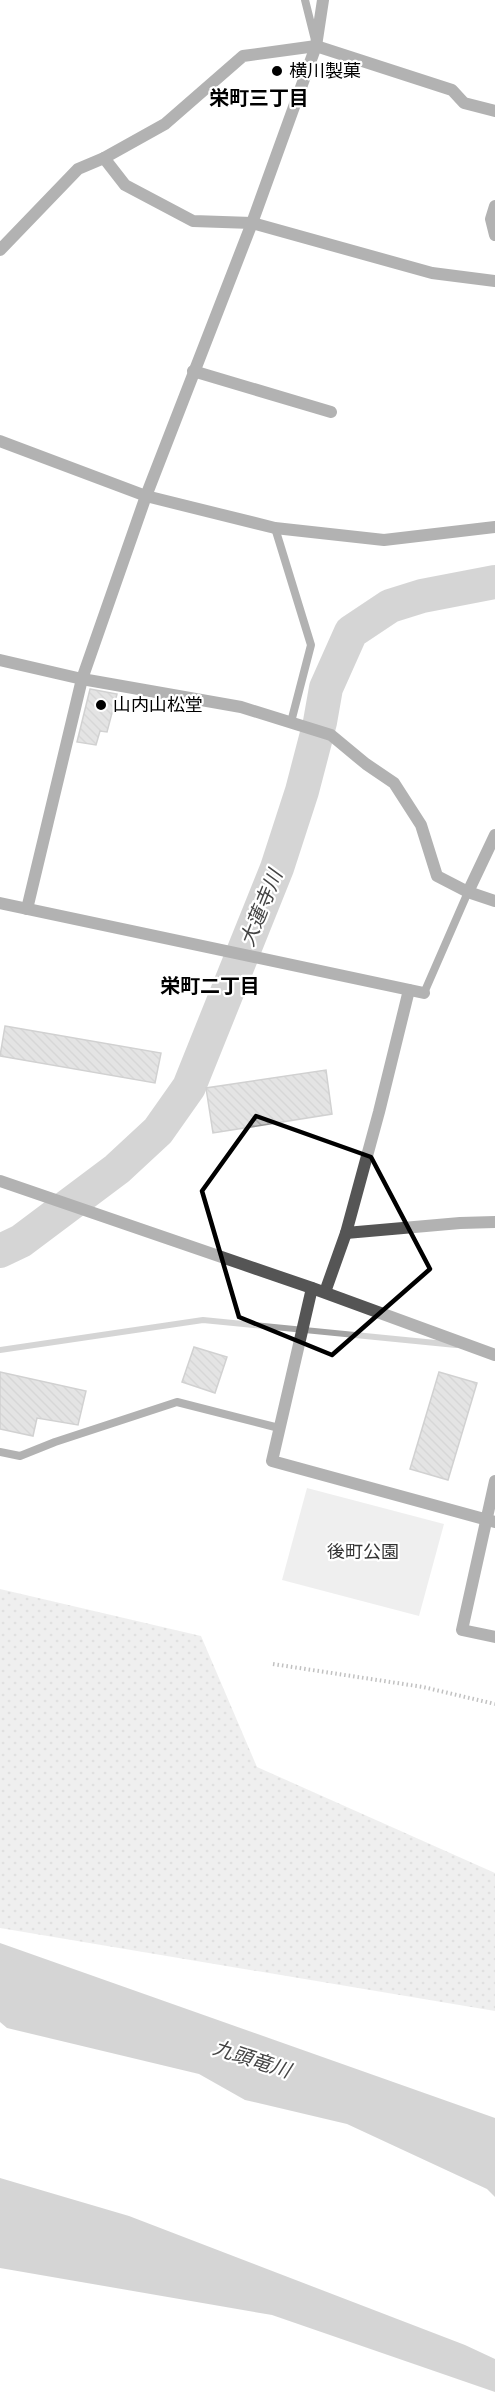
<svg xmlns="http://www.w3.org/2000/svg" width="495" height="2394" viewBox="0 0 495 2394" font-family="Montserrat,'Noto Sans JP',sans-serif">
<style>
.grass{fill:url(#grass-dots)}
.park{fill:#dcdcdc}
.water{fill:#a3a3a3}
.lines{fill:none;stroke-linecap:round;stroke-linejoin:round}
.stream{stroke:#a3a3a3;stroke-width:6}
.river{stroke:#a3a3a3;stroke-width:34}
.building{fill:url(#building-back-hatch);stroke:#999;stroke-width:1.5}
.path{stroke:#777;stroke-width:4;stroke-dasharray:1.5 3;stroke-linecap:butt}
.service{stroke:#555;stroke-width:8}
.minor{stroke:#555;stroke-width:12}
.tertiary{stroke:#555;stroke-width:12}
.marked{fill:none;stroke:#000;stroke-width:4.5;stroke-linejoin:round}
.poi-dot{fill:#000;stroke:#fff;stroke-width:2}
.labels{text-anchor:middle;stroke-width:4.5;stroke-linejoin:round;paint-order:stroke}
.poi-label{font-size:18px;fill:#000;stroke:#fff;text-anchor:start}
.park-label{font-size:18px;fill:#333;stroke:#fff}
.neighbourhood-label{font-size:20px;font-weight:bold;fill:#000;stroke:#fff}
.water-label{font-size:20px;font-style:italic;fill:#444;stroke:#fff}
</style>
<defs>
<pattern id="grass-dots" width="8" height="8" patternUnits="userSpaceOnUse" patternTransform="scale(1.5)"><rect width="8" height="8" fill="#dcdcdc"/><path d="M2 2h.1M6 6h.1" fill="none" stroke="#bbb" stroke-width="1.8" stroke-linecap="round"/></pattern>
<pattern id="building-back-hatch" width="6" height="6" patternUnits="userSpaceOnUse" patternTransform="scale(1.5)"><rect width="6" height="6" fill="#c4c4c4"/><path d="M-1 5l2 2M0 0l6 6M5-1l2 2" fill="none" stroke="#a7a7a7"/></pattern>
</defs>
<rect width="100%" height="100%" fill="#fff"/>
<!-- grass -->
<path class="grass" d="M0 1589 201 1636 257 1767 495 1873V2011L0 1928Z"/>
<!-- park -->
<path class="park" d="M307 1488 444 1524 419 1616 282 1580Z"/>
<!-- water -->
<g class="water">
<path d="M0 1943 495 2118V2197L487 2189 347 2124 245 2100 199 2074 7 2028 0 2022Z"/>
<path d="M0 2178 129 2216 465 2345 495 2359V2392L272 2315 0 2268Z"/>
</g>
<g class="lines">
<!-- stream -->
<path class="stream" d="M0 1350 203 1320 456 1345"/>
<!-- river -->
<path class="river" d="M0 1251 21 1241 117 1169 158 1131 189 1087 277 868 302 791 320 722 326 688 351 632 390 606 422 596 495 582"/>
</g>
<!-- building -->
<g class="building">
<path d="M90 689 117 694 107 732 100 731 96 745 77 742Z"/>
<path d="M5 1026 161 1053 155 1083 0 1056Z"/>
<path d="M326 1070 332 1114 213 1133 206 1088Z"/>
<path d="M194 1347 227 1357 215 1393 182 1382Z"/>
<path d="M0 1372 86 1391 78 1425 37 1418 33 1436 0 1429Z"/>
<path d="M439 1372 477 1383 448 1480 410 1469Z"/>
</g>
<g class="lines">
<!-- path -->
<path class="path" d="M273 1664 423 1687 495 1704"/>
<!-- service -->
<g class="service">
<path d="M305 0 315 40"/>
<path d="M275 528 311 645 291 722"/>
<path d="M424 993 468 892"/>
<path d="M0 1452 20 1456 55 1442 177 1402 279 1428"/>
</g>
<!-- minor -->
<g class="minor">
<path d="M104 158 125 185 193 221 252 223 432 273 495 281"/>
<path d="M495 206 491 219 495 235"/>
<path d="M0 250 78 169 104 158 165 124 243 56 316 46 452 90 464 103 495 111"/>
<path d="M193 371 331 412"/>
<path d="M0 441 146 496 275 528 384 540 495 527"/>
<path d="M0 660 82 679 241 707 331 735 366 764 394 783 421 825 437 876 468 892 495 901"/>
<path d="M468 892 495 835"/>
<path d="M0 903 424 993"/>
<path d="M27 909 82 679 146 496 252 223 316 46 323 0"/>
<path d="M409 990 379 1112 346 1233 460 1223 495 1222"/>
<path d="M312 1288 272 1461 495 1522"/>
<path d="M325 1292 346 1233"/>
<path d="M495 1481 462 1630 495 1637"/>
</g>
<!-- tertiary -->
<path class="tertiary" d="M0 1181 312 1288 495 1355"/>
</g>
<!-- marked area -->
<path d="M0 0H495V2394H0ZM256 1116 371 1157 430 1269 332 1355 239 1317 202 1191Z" fill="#fff" fill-opacity=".55" fill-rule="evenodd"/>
<path class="marked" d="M256 1116 371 1157 430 1269 332 1355 239 1317 202 1191Z"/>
<!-- markers -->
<g class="poi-dot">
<circle cx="277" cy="71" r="6"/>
<circle cx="101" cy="705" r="6"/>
</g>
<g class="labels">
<!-- poi labels -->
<g class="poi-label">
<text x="289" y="77">横川製菓</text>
<text x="113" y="711">山内山松堂</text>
</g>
<!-- park labels -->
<g class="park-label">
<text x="363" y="1558">後町公園</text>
</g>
<!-- neighbourhood labels -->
<g class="neighbourhood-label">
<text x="259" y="105">栄町三丁目</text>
<text x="210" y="993">栄町二丁目</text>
</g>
<!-- water labels -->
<g class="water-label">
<text transform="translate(261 908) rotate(-68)" y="7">大蓮寺川</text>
<text transform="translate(252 2059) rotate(18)" y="7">九頭竜川</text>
</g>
</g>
</svg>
